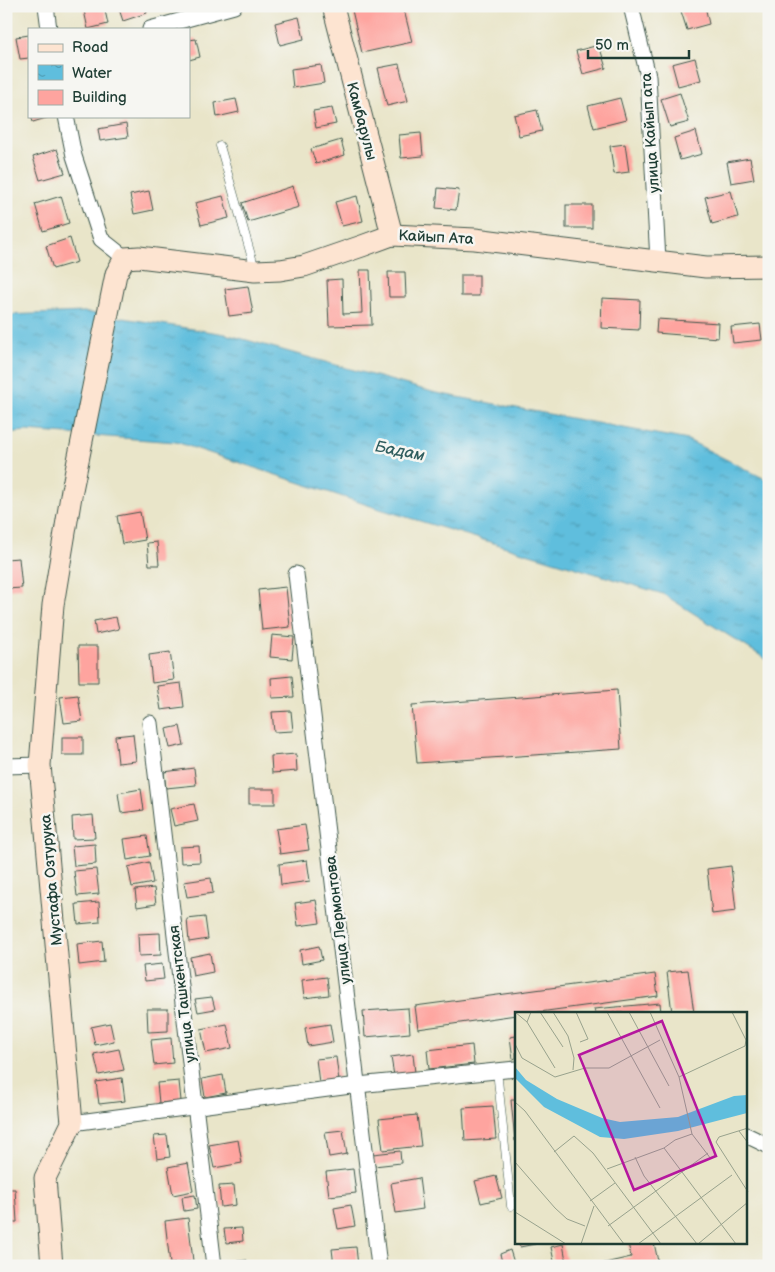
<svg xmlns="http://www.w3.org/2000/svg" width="775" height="1272" viewBox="0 0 775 1272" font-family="'Balsamiq Sans',sans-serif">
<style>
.water{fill:url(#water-ripples);stroke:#3f7e88}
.building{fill:#fea49f}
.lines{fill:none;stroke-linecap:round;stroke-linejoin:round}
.lane-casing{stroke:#3d564a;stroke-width:9}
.street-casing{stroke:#3d564a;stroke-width:17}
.secondary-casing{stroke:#3d564a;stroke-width:23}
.lane{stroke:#fff;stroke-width:8}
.street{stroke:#fff;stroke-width:15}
.secondary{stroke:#fde4d1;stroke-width:21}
.labels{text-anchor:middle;stroke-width:5;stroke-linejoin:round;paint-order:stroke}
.street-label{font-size:15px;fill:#1f3d34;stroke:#f6f6f2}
.water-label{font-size:16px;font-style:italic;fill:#2f5d5e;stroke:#f6f6f2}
.inset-road{fill:none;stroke:#98a28d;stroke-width:1}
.view{fill:#b5179e;fill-opacity:0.15;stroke:#b5179e;stroke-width:2.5}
.inset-edge{fill:none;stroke:#1f3d34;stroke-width:2.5}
</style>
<defs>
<pattern id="water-ripples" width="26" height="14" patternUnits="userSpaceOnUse" patternTransform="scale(1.25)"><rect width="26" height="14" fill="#5fbedd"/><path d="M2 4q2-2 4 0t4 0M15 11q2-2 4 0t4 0" fill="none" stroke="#4e9cb4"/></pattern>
</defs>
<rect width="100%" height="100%" fill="#f6f6f2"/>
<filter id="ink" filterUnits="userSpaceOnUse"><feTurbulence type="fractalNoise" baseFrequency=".02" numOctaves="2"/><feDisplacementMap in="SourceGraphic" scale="10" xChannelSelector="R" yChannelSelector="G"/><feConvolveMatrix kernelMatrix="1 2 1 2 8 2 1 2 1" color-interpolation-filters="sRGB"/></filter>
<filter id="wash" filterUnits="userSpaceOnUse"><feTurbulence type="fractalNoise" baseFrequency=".0096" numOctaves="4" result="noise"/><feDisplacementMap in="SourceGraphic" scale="20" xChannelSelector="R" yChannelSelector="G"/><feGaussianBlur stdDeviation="1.12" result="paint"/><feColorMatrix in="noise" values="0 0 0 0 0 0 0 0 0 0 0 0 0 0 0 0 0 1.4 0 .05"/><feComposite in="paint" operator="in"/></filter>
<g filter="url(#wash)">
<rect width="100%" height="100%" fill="#e9e5c9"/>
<!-- water -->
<path class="water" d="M84 312 225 334 436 393 688 440 769 481V661L663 594 380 509 176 442 27 431 6 433V315Z"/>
<g id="blocks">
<!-- building -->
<g class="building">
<path d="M83 6H104L108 24 88 29Z"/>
<path d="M118 6H145L147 13 123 21Z"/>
<path d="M351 6H403L412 42 362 53Z"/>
<path d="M687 6H705L709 24 687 30 680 8Z"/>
<path d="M299 17 304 39 280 45 275 23Z"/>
<path d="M29 35V58L20 59 16 37Z"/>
<path d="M196 39 200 57 189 60V40Z"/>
<path d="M599 45 606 68 583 74 576 51Z"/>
<path d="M695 58 701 80 678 86 672 64Z"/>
<path d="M399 64 408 101 387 106 378 68Z"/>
<path d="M321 65 324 83 293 88 291 69Z"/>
<path d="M680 93 689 122 670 127 661 99Z"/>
<path d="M620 98 626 120 594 128 588 106Z"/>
<path d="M236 99 239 112 217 117 215 103Z"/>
<path d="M332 108 336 124 316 128 313 111Z"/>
<path d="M537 110 542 131 519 136 514 115Z"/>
<path d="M31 116H49V117L33 122Z"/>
<path d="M126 124 128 137 100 141 98 129Z"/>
<path d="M696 131 702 154 680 160 674 138Z"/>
<path d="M421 133 423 156 401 158 399 135Z"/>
<path d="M341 140 345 155 316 164 311 149Z"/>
<path d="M625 144 629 172 614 174 610 146Z"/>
<path d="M57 149 65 173 40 180 33 157Z"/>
<path d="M750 158 754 179 731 183 727 162Z"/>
<path d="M293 186 299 207 248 222 242 203Z"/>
<path d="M438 188 459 190 456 210 436 208Z"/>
<path d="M149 191 153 210 134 214 130 195Z"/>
<path d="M731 191 738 217 712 224 705 197Z"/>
<path d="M61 196 69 223 43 231 35 204Z"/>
<path d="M223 196 229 218 201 225 195 203Z"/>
<path d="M357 196 363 221 342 226 335 202Z"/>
<rect x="566" y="205" width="26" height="23"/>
<path d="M70 238 77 262 53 269 46 246Z"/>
<path d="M360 270H370L372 325 329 326 327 280 342 279 343 314 362 313Z"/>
<path d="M388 272H405L406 297H389Z"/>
<rect x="461" y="275" width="18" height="21"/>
<path d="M248 286 253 313 229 316 225 289Z"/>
<path d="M602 298 640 300 639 330 601 328Z"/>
<path d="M657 319 719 323 718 338 656 333Z"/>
<path d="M760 324 762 340 733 343 731 327Z"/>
<path d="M140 512 145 540 122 544 117 516Z"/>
<path d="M157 542 159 565H149L147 543Z"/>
<path d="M19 558 22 588 6 589V559Z"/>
<path d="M286 587 290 627 262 630 258 590Z"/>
<path d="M116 617 119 629 96 634 94 621Z"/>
<path d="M272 635 294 637 292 659 270 657Z"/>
<path d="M78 646H98V682H79Z"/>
<path d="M170 652 174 680 152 683 149 655Z"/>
<path d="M292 676 294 697 272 698 271 678Z"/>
<path d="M181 683 184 707 161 710 157 686Z"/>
<path d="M617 690 621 749 417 763 412 705Z"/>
<path d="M78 695 82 721 64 723 60 697Z"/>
<path d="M291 711 293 731 274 732 272 712Z"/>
<path d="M180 726 184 745 170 748 166 729Z"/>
<path d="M133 734 136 761 118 763 115 736Z"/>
<rect x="62" y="737" width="21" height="18"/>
<path d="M296 754 297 771 272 773 271 756Z"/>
<path d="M194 768 196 785 166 788 164 772Z"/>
<path d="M141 789 144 810 121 813 118 793Z"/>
<rect x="249" y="789" width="26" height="15"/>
<path d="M194 804 198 821 174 826 170 809Z"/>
<path d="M93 815 95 838 73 839 72 817Z"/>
<path d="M305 825 309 850 280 854 276 829Z"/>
<path d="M147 836 150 856 127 860 124 839Z"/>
<path d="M95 844 96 864 74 866 72 846Z"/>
<path d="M199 846 200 862 181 863 180 847Z"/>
<path d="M307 860 310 881 281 885 279 864Z"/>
<path d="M149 862 153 883 132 887 128 867Z"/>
<path d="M731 866 736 911 712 914 707 869Z"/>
<path d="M96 869 99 894 77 896 74 871Z"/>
<path d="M211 878 213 893 187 897 184 882Z"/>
<path d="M154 888 156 904 137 907 135 890Z"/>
<path d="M316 900 320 923 298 926 295 903Z"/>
<path d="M99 902 100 922 78 924 76 904Z"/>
<path d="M205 917 208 939 189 942 187 919Z"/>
<path d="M160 933 161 955 139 956 138 934Z"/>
<path d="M102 941 104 962 79 965 77 944Z"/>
<path d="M319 946 322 960 302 964 300 950Z"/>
<path d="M210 953 213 972 193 976 190 957Z"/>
<path d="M162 964 164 979 145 981 143 966Z"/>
<path d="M688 970 694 1013H672L667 972Z"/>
<path d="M655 974 658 996 532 1013H516V1015L418 1029 415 1006Z"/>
<path d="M327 977 329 995 304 998 302 980Z"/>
<path d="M212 997 215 1009 198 1012 195 999Z"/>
<path d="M660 1003 661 1013H595L594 1009Z"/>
<path d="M408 1008 410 1033 365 1037 363 1011Z"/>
<path d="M147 1009H168V1031L148 1032Z"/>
<path d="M110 1023 114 1041 95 1045 91 1027Z"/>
<path d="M227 1024 232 1048 206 1053 201 1029Z"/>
<path d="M330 1024 333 1042 308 1046 305 1028Z"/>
<path d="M516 1036V1058L513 1059 510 1037Z"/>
<path d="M171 1038 173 1063 154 1065 151 1040Z"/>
<path d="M472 1045 474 1064 429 1069 427 1050Z"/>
<path d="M119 1049 124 1070 99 1075 94 1054Z"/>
<path d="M413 1054 415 1073 394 1076 391 1057Z"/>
<path d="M336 1057 339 1081 319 1083 316 1059Z"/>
<path d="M223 1075 226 1093 205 1097 202 1079Z"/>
<path d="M122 1078 125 1101 99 1104 96 1082Z"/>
<path d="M179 1081 181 1101 159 1103 157 1083Z"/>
<path d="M511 1100H516V1141H515Z"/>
<path d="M493 1106 496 1139 465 1141 463 1108Z"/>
<path d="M417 1115 421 1146 383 1150 379 1119Z"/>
<path d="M343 1130 347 1154 329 1157 325 1132Z"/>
<path d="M167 1135 170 1157 157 1159 154 1136Z"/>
<path d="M238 1140 242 1163 214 1168 209 1145Z"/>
<path d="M400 1151 401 1163 374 1166 373 1154Z"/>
<path d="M188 1163 193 1191 173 1195 168 1167Z"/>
<path d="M353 1169 356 1193 329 1196 326 1172Z"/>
<path d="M496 1176 502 1198 481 1203 475 1181Z"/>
<path d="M419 1178 423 1209 396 1213 391 1183Z"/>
<path d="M234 1185 236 1205 221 1207 219 1186Z"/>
<path d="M6 1189H15L17 1222H6Z"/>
<path d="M195 1195 197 1209 184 1211 182 1197Z"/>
<path d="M351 1205 355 1226 338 1229 334 1208Z"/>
<path d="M188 1218 193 1261 170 1264 165 1221Z"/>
<path d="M242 1228 243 1241 226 1243 224 1229Z"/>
<path d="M519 1243H535V1244L520 1247Z"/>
<path d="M628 1243H654L659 1266H592L631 1257Z"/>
<path d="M563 1244 567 1266H555L551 1247Z"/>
<path d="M356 1247 358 1266H334L332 1249Z"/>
<path d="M510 1250 515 1266H503L500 1254Z"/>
<path d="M247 1260 248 1266H229V1262Z"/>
</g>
</g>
</g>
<g filter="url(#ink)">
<use href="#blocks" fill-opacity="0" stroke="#3d564a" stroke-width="1"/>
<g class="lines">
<defs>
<g id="lane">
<path d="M220 146 255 269"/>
<path d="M497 1070 511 1206"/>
</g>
<g id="street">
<path d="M46 6 49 29"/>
<path d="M631 6 648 76 658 261"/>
<path d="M150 29 234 6"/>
<path d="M66 116 74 156 101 239 125 258"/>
<path d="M296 574 379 1266"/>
<path d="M150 723 214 1266"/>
<path d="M6 766 40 765"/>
<path d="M72 1123 358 1085 516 1069"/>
<path d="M746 1135 769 1146"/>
</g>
<g id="secondary">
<path d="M333 6 392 235"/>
<path d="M52 1266 45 1178 72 1123 40 765 53 605 72 490 116 274 125 258 139 257 255 271 280 270 304 266 362 246 392 235 475 239 706 267 769 266"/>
</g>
</defs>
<!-- lane casing -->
<use href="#lane" class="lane-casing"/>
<!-- street casing -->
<use href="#street" class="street-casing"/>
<!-- secondary casing -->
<use href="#secondary" class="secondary-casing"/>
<!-- lane -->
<use href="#lane" class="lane"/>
<!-- street -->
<use href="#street" class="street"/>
<!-- secondary -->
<use href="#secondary" class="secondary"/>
</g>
</g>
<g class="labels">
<!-- street labels -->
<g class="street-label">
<text transform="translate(362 121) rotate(75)" y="5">Камбарулы</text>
<text transform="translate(650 133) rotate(-94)" y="5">улица Кайып ата</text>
<text transform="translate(436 237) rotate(3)" y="5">Кайып Ата</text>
<text transform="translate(51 880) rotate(-95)" y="5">Мустафа Озтурука</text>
<text transform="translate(338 920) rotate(-97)" y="5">улица Лермонтова</text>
<text transform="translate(182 994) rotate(-97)" y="5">улица Ташкентская</text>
</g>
<!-- water labels -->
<g class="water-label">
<text transform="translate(400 450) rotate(11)" y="6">Бадам</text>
</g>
</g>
<!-- overview -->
<g transform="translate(515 1012)">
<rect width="232" height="232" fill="#e9e5c9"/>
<path d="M0 55 11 68 42 87 87 106 105 110 163 105 219 84 232 83V101L163 119 109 127 85 125 29 95 0 66Z" fill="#5fbedd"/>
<path class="inset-road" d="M0 0 12 10M16 0 12 10 40 56M25 0 48 35M38 0 53 24 59 46 58 58M61 0 73 27 65 30M92 0 145 96M114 0 154 74M0 32 7 46 40 65 70 56H94L145 28M164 65 230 34 231 28 217 0M0 90 10 99 109 232M233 116 204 125 201 130 233 180M224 119 233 131M177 122 196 147M149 136 221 232M39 140 59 124 78 141 146 232M120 145 129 164 182 232M0 150 40 196 52 207 70 214M92 157 149 136 160 128 177 122 164 65 135 0M75 189 100 171M0 200 51 232M93 214 193 141M66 232 79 194M123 232 217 163M183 232 233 190"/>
<path class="view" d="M147 9 201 144 119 178 64 43Z"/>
<rect width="232" height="232" class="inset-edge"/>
</g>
<!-- margin -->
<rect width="775" height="1272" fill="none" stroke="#f6f6f2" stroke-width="25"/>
<!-- legend -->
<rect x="28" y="28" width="162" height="90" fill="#f6f6f2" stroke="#a0aca6"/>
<rect x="38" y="44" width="25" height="8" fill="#fde4d1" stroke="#a0aca6"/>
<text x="72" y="52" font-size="15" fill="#1f3d34">Road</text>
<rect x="38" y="65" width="25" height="15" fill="url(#water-ripples)" stroke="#a0aca6"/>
<text x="72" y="78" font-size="15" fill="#1f3d34">Water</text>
<rect x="38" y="90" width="25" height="15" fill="#fea49f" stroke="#a0aca6"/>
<text x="72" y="102" font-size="15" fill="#1f3d34">Building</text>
<!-- scale -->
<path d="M588 50v8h101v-8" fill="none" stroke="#1f3d34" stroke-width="2.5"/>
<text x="595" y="50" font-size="15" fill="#1f3d34" stroke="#f6f6f2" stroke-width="4" paint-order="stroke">50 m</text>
</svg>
